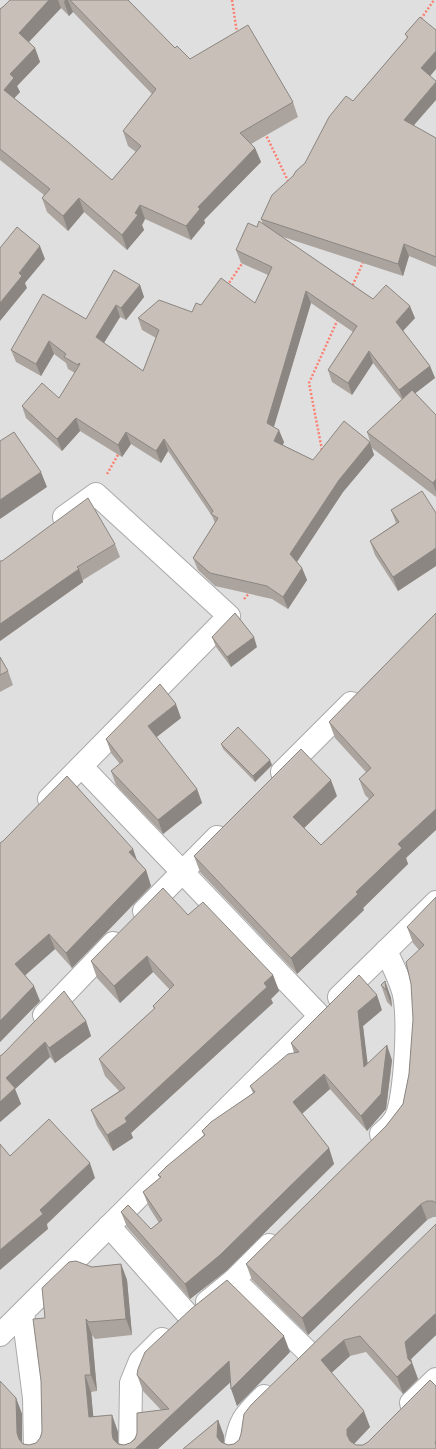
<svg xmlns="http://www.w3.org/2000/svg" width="436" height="1449" viewBox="0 0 436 1449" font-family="'Noto Sans',sans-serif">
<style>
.residential{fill:#e0dfdf}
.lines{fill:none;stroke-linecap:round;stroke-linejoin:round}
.street-casing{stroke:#a9a9a9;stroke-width:24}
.path{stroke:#fa8072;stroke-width:2.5;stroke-dasharray:2 2;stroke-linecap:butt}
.street{stroke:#fff;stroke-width:22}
.wall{fill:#aba49e;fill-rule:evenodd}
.shaded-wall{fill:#8b8681}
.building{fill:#c7bfb8;stroke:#8b8681}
</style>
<rect width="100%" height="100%" fill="#f2efe9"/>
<!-- residential -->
<rect class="residential" x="0" y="0" width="436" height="1449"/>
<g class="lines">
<defs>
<g id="street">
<path d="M82 767 320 1016"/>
<path d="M282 772 351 703"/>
<path d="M49 799 229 616 96 494 64 517"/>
<path d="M144 911 217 837"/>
<path d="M339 997 436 902"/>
<path d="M44 1015 113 943"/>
<path d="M381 1134C387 1129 396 1120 398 1112 405 1086 410 1017 403 991 399 977 392 964 386 951"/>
<path d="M109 1226 189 1316"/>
<path d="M234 1280 308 1352"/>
<path d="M207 1302 234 1280 269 1245"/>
<path d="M23 1313 34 1398 35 1449"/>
<path d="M0 1335 312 1024"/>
<path d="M411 1403 436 1379"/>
<path d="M130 1449 131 1383 140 1361 162 1339"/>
<path d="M235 1449C238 1421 245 1415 264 1396"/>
</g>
</defs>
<!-- street casing -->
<use href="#street" class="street-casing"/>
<!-- path -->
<g class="path">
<path d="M232 0 237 33"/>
<path d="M421 19 434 0"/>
<path d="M265 133 289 183"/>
<path d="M227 286 243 262"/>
<path d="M351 289 364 260"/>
<path d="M322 450 309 383 338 319"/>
<path d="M107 474 119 453"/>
<path d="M244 599 251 591"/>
</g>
<!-- street -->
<use href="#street" class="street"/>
</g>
<!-- wall -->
<g class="wall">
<path d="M10 0H128L175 48 190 59 293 102 298 117 251 144 255 148 261 162 204 220 205 223 191 240 145 219 142 225 144 230 127 250 84 212 68 231 47 212 42 198 44 195 0 160V9L4 6ZM61 8 69 16 73 12 152 94 123 131 128 146 136 152 112 180 14 98 20 92 17 86 40 62 35 48 29 42Z"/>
<path d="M420 17 430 76 414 126 436 138V267L409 256 403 276 280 236 373 299 415 318 403 331 430 366 435 378 415 393 436 415V497L372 448 367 432 402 400 373 363 352 395 332 382 328 370 353 332 311 303 274 427 284 442 283 445 313 460 370 442 374 455 343 492 297 562 302 568 307 580 288 609 272 599 215 586 198 570 193 558 215 523 212 516 168 451 161 463 131 444 122 457 80 431 62 451 26 418 22 406 59 398 75 373 68 369 66 363 54 354 41 376 16 362 11 350 86 319 140 285 144 297 126 320 120 317 104 343 143 371 156 338 142 330 138 318 192 312 201 305 255 303 268 275 241 263 236 250 257 227 263 224 261 219 293 176 305 163 353 101 407 38 405 34Z"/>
<path d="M391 510 436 513V566L398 591 375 555 370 541 396 523Z"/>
<path d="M115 544 120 557 83 580V582L0 641V561Z"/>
<path d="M436 613 406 858 408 864 363 908 364 910 297 974 200 872 194 856 337 796 304 828 321 845 369 799 365 795 359 779 366 772 335 738 329 722Z"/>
<path d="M212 637 257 647 231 667 216 647Z"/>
<path d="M0 657 8 671 13 685 0 692Z"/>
<path d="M181 718 156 737 197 789 202 803 163 834 116 785 111 771 120 764 111 753 106 739Z"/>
<path d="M221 744 272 765 255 782 223 749Z"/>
<path d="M0 843 133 849 137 860 146 870 151 886 72 968 55 949 25 975 40 1001 0 1042Z"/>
<path d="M436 897V1217H433L427 1220 308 1335 252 1280 246 1264 386 1126 403 1104 409 1074 419 950 413 943 407 927Z"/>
<path d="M188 915 273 975 279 991 271 999 273 1003 131 1133 133 1138 113 1151 97 1126 91 1110 119 1091 105 1076 99 1059 154 1009 153 1006 170 990 153 972 120 1003 97 978 91 961Z"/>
<path d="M385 981 391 998 392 1007 387 1002 381 985Z"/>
<path d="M382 1010 363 1026 367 1063 392 1060 386 1109 367 1131 330 1089 302 1114 329 1148 334 1164 226 1271 190 1299 127 1227 121 1212 151 1229 159 1223 149 1207 143 1192 160 1178 158 1175 204 1135 202 1131 253 1093 250 1086 294 1053 291 1043Z"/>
<path d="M86 1021 91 1036 55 1063 50 1057 15 1089 21 1104 0 1122V1056Z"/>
<path d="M436 1224V1335L411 1359 418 1379 403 1394 366 1352 350 1356 331 1373 370 1427 354 1444 356 1445H363L368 1442 436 1449H183L218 1420 224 1436V1443L228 1445 234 1444 239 1440Z"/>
<path d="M121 1264 127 1280 132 1335 95 1339 92 1335 97 1391 91 1392 93 1417 112 1415 118 1432V1443L124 1445 130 1443 161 1410 143 1391 137 1375 290 1352 237 1406 230 1382 158 1449H0L16 1398 22 1414V1443L23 1444 29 1445 36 1443 40 1438 42 1432 45 1318 92 1267Z"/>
</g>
<!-- shaded-wall -->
<g class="shaded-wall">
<path d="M49 0H58L61 8 24 47 19 33Z"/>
<path d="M65 0H68L73 12 69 16 64 2Z"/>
<path d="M35 48 40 62 17 86 20 92 9 104 4 90 10 74Z"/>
<path d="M436 51V69L426 81 421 68Z"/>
<path d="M436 82V100L408 132 404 120Z"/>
<path d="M255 148 261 162 204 220 205 223 191 240 186 226 198 207Z"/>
<path d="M79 198 84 212 68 231 63 216Z"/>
<path d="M140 205 145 219 142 225 144 230 127 250 122 235Z"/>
<path d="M404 244 409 256 403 276 398 264Z"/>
<path d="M40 246 45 259 25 283 27 288 0 321V303L19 273Z"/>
<path d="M140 285 144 297 126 320 121 308Z"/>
<path d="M306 291 311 303 271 436 267 423Z"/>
<path d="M116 305 120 317 100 349 96 337Z"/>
<path d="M410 306 415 318 400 334 396 322Z"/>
<path d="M49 341 54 354 41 376 36 364Z"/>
<path d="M369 351 373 363 352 395 348 383Z"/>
<path d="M430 366 435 378 404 402 399 390Z"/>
<path d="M76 418 80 431 62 451 57 439Z"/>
<path d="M279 430 284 442 279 453 274 441Z"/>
<path d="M126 432 131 444 122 457 118 445Z"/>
<path d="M164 439 168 451 161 463 156 451Z"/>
<path d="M370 442 374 455 343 492 294 566 290 554 339 480Z"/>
<path d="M41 472 47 487 0 519V500Z"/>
<path d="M436 479V492L433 483Z"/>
<path d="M436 548V566L398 591 393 577Z"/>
<path d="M302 568 307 580 288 609 283 597Z"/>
<path d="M79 569 83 582 0 641V624Z"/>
<path d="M254 637 257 647 231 667 227 657Z"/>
<path d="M176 704 181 718 153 740 148 726Z"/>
<path d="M270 760 272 765 255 782 253 776Z"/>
<path d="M331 780 337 796 299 833 293 817Z"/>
<path d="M197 789 202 803 163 834 158 820Z"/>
<path d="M436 809V830L406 858 408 864 363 908 364 910 297 974 291 958 356 892 398 844Z"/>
<path d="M133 849 138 864 129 852Z"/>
<path d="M146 870 151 886 72 968 66 953Z"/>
<path d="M49 934 55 949 21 979 15 964Z"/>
<path d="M147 956 153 972 120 1003 114 986Z"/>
<path d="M273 975 279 991 271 999 273 1003 131 1133 133 1138 113 1151 107 1135Z"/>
<path d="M385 981 391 998 392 1007 386 990Z"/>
<path d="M34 986 40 1001 0 1042V1021Z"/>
<path d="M377 995 382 1010 363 1026 370 1082 364 1067 358 1011Z"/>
<path d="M86 1021 91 1036 55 1063 49 1048Z"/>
<path d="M45 1042 50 1057 15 1089 21 1104 0 1122V1102L6 1078Z"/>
<path d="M387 1045 392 1060 386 1109 367 1131 361 1116Z"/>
<path d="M324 1074 330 1089 298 1117 293 1102Z"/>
<path d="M329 1148 334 1164 226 1271 190 1299 185 1284Z"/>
<path d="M90 1163 95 1178 47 1224 48 1229 0 1270V1250L40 1210Z"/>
<path d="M421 1204 427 1220 308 1335 302 1318Z"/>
<path d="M121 1264 127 1280 132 1335 126 1319Z"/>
<path d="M435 1314 436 1316V1335L411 1359 412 1363 418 1379 403 1394 397 1377 408 1359 405 1342Z"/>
<path d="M86 1319 92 1335 97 1391 91 1375Z"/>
<path d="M284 1336 290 1352 237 1406 231 1389Z"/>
<path d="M344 1340 350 1356 327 1377 321 1360Z"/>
<path d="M229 1361 235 1378 158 1449H135Z"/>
<path d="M85 1375 91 1392 95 1434 89 1417Z"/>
<path d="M16 1398 22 1414V1449L17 1433Z"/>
<path d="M364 1411 370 1427 353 1445V1449L347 1435V1429Z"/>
<path d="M112 1415 118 1432V1449H117L112 1433Z"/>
<path d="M218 1420 224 1436V1449L217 1437Z"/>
</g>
<!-- building -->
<g class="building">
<path d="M10 0H49L19 33 35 48 10 74 14 78 4 90 68 142 112 180 141 146 123 131 156 89 70 0H128L175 48 177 46 190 59 248 25 293 102 240 133 255 148 198 207 200 209 186 226 140 205 135 213 138 215 122 235 79 198 63 216 42 198 50 189 0 149V9L4 6Z"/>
<path d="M420 17 436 30V51L421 68 436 81V82L404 120 436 138V257L404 244 398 264 261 219 272 195 293 176 296 171 305 163 329 117 346 96 353 101 408 37 405 34Z"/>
<path d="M259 221 373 299 386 285 410 306 396 322 430 366 399 390 369 351 348 383 328 370 357 326 306 291 267 423 279 430 274 441 313 460 344 421 370 442 339 480 290 554 302 568 283 597 267 586 210 573 193 558 218 518 211 514 213 511 164 439 156 451 126 432 118 445 76 418 57 439 22 406 42 383 59 398 80 364 79 363 78 365 64 357 66 354 49 341 36 364 11 350 43 294 86 319 114 270 140 285 121 308 116 305 96 337 143 371 159 330 138 318 159 300 192 312 196 303 201 305 221 278 255 303 272 267 236 250 248 223 257 227Z"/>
<path d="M17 227 40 246 19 273 22 276 0 303V248Z"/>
<path d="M412 390 436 415V479L433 483 367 432Z"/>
<path d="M14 432 41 472 0 500V441Z"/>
<path d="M422 491 436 513V548L393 577 370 541 399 522 391 510Z"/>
<path d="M88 498 115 544 77 567 79 569 0 624V561H2Z"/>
<path d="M235 613 254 637 227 657 212 637Z"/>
<path d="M436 613V809L398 844 402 848 356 892 358 894 291 958 194 856 301 749 331 780 293 817 321 845 374 795 359 779 371 768 329 722Z"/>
<path d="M0 657 8 671 0 675Z"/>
<path d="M160 684 176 704 148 726 197 789 158 820 111 771 123 761 106 739Z"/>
<path d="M238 727 270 760 253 776 221 744Z"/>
<path d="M67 776 133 849 129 852 146 870 66 953 49 934 15 964 34 986 0 1021V843L3 841Z"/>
<path d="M163 888 188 915 203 902 273 975 264 983 267 987 125 1118 127 1122 107 1135 91 1110 125 1088 99 1059 155 1008 153 1006 174 985 147 956 114 986 91 961Z"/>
<path d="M436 897V1203L433 1201H427L421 1204 302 1318 246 1264 386 1126 403 1104 409 1074 413 1019 411 984 406 962 424 945 407 927Z"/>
<path d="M359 975 377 995 358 1011 364 1067 387 1045 381 1094 361 1116 324 1074 293 1102 329 1148 220 1255 185 1284 121 1212 128 1205 151 1229 162 1220 143 1192 161 1177 158 1175 167 1166 205 1135 202 1131 211 1122 255 1092 250 1086 288 1054 299 1052 291 1043Z"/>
<path d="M385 981 386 990 381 985Z"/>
<path d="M64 991 86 1021 49 1048 45 1042 6 1078 15 1088 0 1102V1056L3 1054Z"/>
<path d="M49 1119 90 1163 40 1210 43 1214 0 1250V1144L10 1156Z"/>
<path d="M436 1224V1315L435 1314 405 1342 408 1359 412 1363 397 1377 360 1336 344 1340 321 1360 364 1411 347 1429V1435L350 1441 356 1445H363L368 1442 430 1380 436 1386V1441L435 1442 436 1445V1449H183L218 1420 217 1437 221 1442 228 1445 234 1444 239 1440 241 1434 244 1414 251 1405Z"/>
<path d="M76 1261 92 1267 121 1264 126 1319 89 1322 86 1319 91 1375H85L89 1417 112 1415V1433L113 1439 118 1444 124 1445 130 1443 135 1439 137 1433V1413L169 1409 137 1375 138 1369 145 1352 191 1309 227 1280 284 1336 231 1389 229 1361 135 1449H0V1381L16 1398 17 1433 19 1439 23 1444 29 1445 36 1443 40 1438 42 1432 41 1381 33 1319 45 1318 42 1288 69 1262Z"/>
</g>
</svg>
